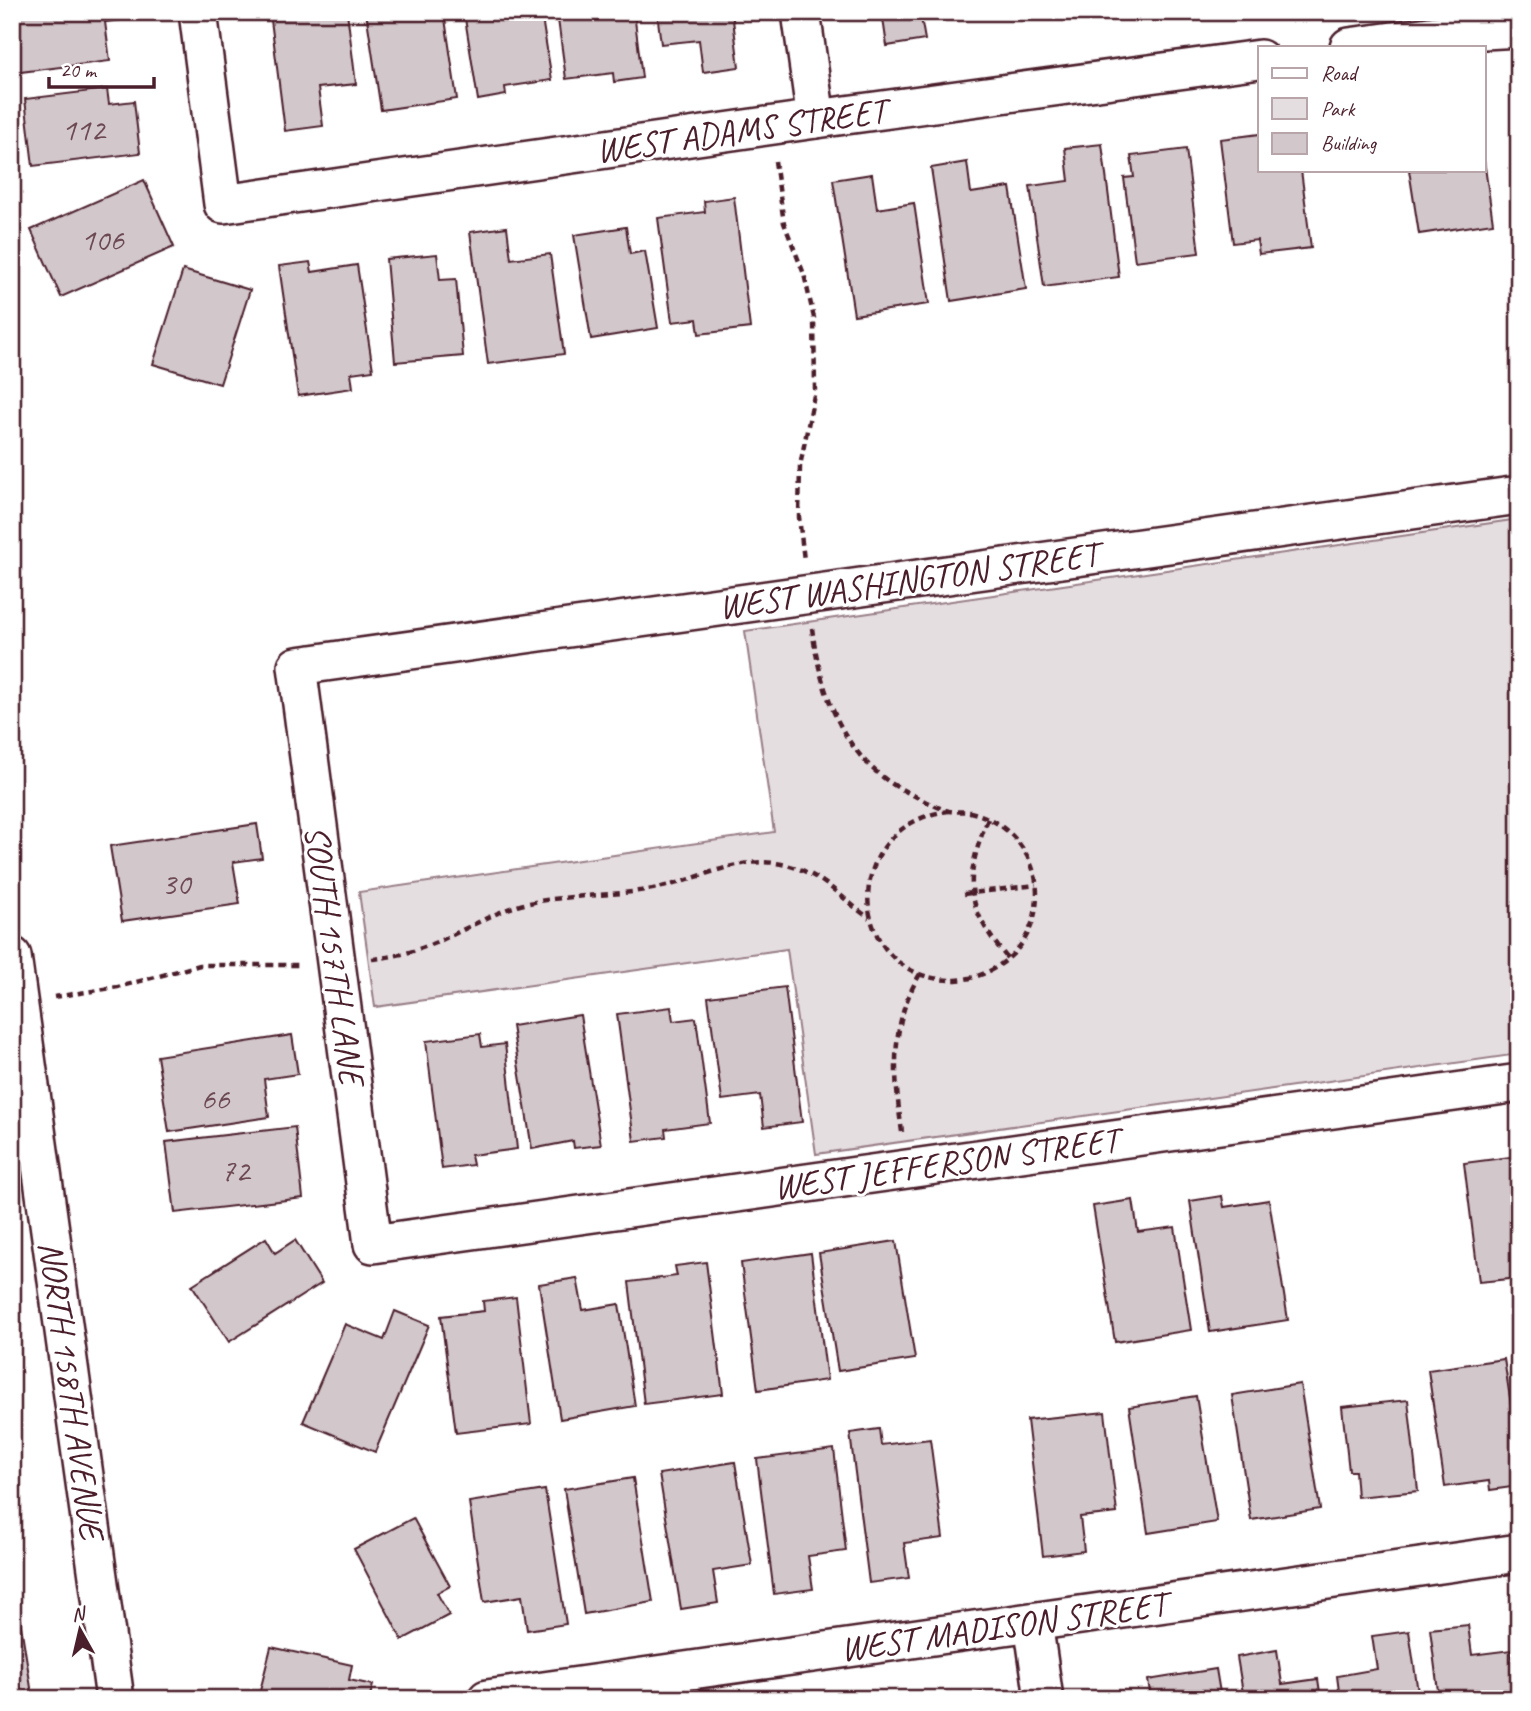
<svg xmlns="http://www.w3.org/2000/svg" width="1531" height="1711" viewBox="0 0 1531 1711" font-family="Caveat,sans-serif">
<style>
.green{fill:#e5dee0;stroke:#987e86;stroke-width:2}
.building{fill:#d2c7cb;stroke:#4a1f2b;stroke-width:2}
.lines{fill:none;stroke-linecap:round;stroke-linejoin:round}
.minor-casing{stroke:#4a1f2b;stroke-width:42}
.path{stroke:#4a1f2b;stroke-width:4.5;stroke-dasharray:7 5;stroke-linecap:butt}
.minor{stroke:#fff;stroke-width:37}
.labels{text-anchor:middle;stroke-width:6;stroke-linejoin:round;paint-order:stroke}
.number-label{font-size:32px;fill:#6c4953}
.street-label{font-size:35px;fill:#4a1f2b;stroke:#fff}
</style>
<rect width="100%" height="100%" fill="#fff"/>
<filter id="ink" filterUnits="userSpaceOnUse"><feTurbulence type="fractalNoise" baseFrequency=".0143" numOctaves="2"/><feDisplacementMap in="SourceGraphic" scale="14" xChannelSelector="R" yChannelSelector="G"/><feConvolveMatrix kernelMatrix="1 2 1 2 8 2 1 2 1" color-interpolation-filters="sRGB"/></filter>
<g filter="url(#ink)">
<!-- green -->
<path class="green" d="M1519 519V1054L816 1154 787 949 375 1007 359 892 774 832 745 631Z"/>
<!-- building -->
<g class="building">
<path d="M12 12H138L139 18 105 22 110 61 12 73Z"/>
<path d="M270 12H347L356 84 318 88 323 126 285 131Z"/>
<path d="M366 12H444L457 99 381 110Z"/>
<path d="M464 12H541L552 80 505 87 506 95 478 100Z"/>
<path d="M557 12H634L642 78 614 82 613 73 566 79Z"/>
<path d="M657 12H732L739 67 703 72 699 40 661 44Z"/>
<path d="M882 12H920L925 40 887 46Z"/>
<path d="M1077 12H1112V13L1078 18Z"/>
<path d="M107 89 109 104 134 101 140 153 33 166 25 99Z"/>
<path d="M1260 134V170H1301L1311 248 1259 254 1257 240 1233 243 1220 139Z"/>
<path d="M1102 144 1119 277 1044 287 1030 186 1069 181 1065 148Z"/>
<path d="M1186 149 1199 253 1135 261 1124 178 1134 177 1131 156Z"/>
<path d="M1484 160 1493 223 1419 234 1409 170H1484Z"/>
<path d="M967 162 971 193 1010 187 1026 289 951 301 931 168Z"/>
<path d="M872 174 877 209 914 203 929 304 854 315 833 180Z"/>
<path d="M144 180 174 247 61 297 31 230Z"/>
<path d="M734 197 750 328 699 334 697 319 672 322 658 218 705 212 704 201Z"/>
<path d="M507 227 511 259 550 254 564 354 488 364 470 232Z"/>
<path d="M626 227 630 254 645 251 658 328 591 339 574 235Z"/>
<path d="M437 254 440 280 456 279 463 356 395 362 386 259Z"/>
<path d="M310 262 312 272 357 265 373 370 351 373 353 388 298 396 279 266Z"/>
<path d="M183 270 250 290 220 384 153 364Z"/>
<path d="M257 824 262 858 233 862 240 904 122 921 110 846Z"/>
<path d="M785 987 802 1122 764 1127 760 1095 722 1100 708 997Z"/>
<path d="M671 1007 673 1021 696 1018 710 1123 665 1129 666 1137 634 1141 617 1014Z"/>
<path d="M580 1015 601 1145 574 1148 573 1141 532 1149 512 1026Z"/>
<path d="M480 1034 482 1047 505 1044 517 1149 471 1155 473 1165 442 1169 426 1041Z"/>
<path d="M292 1035 298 1074 264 1079 269 1117 169 1132 157 1056Z"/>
<path d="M295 1127 303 1198 175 1213 166 1142Z"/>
<path d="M1519 1156V1278L1479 1282 1464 1163Z"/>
<path d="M1222 1196 1224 1207 1269 1200 1288 1320 1210 1332 1190 1201Z"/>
<path d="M1133 1200 1138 1232 1175 1227 1191 1330 1115 1342 1093 1206Z"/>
<path d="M266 1238 275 1253 295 1240 322 1283 229 1342 192 1285Z"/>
<path d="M896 1241 915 1359 838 1371 819 1253Z"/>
<path d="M811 1253 827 1380 758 1390 741 1263Z"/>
<path d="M706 1262 723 1394 644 1404 629 1282 677 1276 675 1266Z"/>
<path d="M577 1278 583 1310 619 1304 635 1406 560 1419 539 1284Z"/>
<path d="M516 1297 531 1424 456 1433 441 1316 484 1311 483 1301Z"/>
<path d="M395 1311 429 1325 375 1452 303 1422 345 1324 384 1340Z"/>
<path d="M1504 1359 1519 1457V1486L1490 1490 1489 1481 1445 1487 1428 1370Z"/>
<path d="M1300 1384 1320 1509 1251 1520 1232 1395Z"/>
<path d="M1196 1396 1217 1522 1148 1533 1129 1407Z"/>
<path d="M1408 1400 1418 1491 1357 1497 1355 1471H1349L1342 1407Z"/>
<path d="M1105 1412 1117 1513 1080 1517 1084 1551 1043 1556 1027 1420Z"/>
<path d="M879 1429 881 1445 930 1439 943 1538 904 1543 909 1578 869 1583 850 1433Z"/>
<path d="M834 1449 846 1551 808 1556 813 1589 774 1594 757 1459Z"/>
<path d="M735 1462 752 1565 713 1571 718 1603 681 1609 659 1474Z"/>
<path d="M633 1478 653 1602 584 1614 564 1489Z"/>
<path d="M545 1490 566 1624 527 1630 522 1596 484 1602 469 1502Z"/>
<path d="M413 1518 450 1586 437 1593 449 1615 402 1640 354 1549Z"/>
<path d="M15 1588 32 1694 12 1697V1589Z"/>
<path d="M1468 1625 1472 1655 1511 1650 1517 1699H1439L1430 1629Z"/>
<path d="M1409 1631 1419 1699H1340L1337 1676 1377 1669 1372 1636Z"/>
<path d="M271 1647 352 1665 349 1680 373 1685 369 1699H258Z"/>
<path d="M1277 1650 1282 1684 1318 1679 1321 1699H1244L1237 1657Z"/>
<path d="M1216 1669 1221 1699H1151L1148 1680Z"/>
<path d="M982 1692V1699H942V1697Z"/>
</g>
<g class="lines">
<defs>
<g id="minor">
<path d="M198 12 223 204 816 119 1260 59"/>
<path d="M801 12 816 119"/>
<path d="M1349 47 1466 31 1519 28"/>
<path d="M1519 495 297 666 373 1244 1519 1083"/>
<path d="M12 956 115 1699"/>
<path d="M1033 1622 1044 1699"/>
<path d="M487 1699 1519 1553"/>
</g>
</defs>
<!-- minor casing -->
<use href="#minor" class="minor-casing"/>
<!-- path -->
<g class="path">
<path d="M775 161 784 223 804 274 814 318 815 390 800 466 799 517 804 560"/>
<path d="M812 628C820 690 842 757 901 789 913 795 937 808 949 811 956 812 964 811 970 812 1002 819 1027 845 1035 876 1041 904 1033 934 1013 954 998 969 977 979 956 980 846 982 835 827 948 811"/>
<path d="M988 819C963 880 965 907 1008 959"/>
<path d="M964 894 1036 885"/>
<path d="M372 959C427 954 457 930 505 910 548 893 614 898 662 887 704 878 741 854 786 865 821 873 841 898 869 918"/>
<path d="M54 997 118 987 200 965H300"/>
<path d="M902 1132C894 1076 889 1025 920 974"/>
</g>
<!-- minor -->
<use href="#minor" class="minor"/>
</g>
</g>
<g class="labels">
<!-- number labels -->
<g class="number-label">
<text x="83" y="140">112</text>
<text x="102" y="250">106</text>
<text x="176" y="894">30</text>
<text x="215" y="1109">66</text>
<text x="235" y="1181">72</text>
</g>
<!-- street labels -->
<g class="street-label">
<text transform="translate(741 130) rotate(-8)" y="12">WEST ADAMS STREET</text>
<text transform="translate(908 580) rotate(-8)" y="12">WEST WASHINGTON STREET</text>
<text transform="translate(335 955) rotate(82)" y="12">SOUTH 157TH LANE</text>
<text transform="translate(946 1163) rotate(-8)" y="12">WEST JEFFERSON STREET</text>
<text transform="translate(72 1390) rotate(82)" y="12">NORTH 158TH AVENUE</text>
<text transform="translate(1003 1626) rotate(-8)" y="12">WEST MADISON STREET</text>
</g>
</g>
<!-- margin -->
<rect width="1531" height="1711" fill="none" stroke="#fff" stroke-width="42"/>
<rect x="21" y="21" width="1489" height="1669" fill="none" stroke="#4a1f2b" stroke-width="2.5" filter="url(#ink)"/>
<!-- legend -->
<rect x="1258" y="46" width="228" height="126" fill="#ffffff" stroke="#b7a5aa" stroke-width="2"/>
<rect x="1272" y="68" width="35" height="10" fill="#ffffff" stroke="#b7a5aa" stroke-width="2"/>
<text x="1321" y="80" font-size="21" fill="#4a1f2b">Road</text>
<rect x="1272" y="98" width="35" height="21" fill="#e5dee0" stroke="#b7a5aa" stroke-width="2"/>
<text x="1321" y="116" font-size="21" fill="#4a1f2b">Park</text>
<rect x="1272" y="133" width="35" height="21" fill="#d2c7cb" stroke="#b7a5aa" stroke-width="2"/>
<text x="1321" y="150" font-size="21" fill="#4a1f2b">Building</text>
<!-- north arrow -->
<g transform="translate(80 1630) rotate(352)" stroke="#ffffff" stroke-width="5" paint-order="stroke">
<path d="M0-5L12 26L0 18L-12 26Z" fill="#4a1f2b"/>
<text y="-10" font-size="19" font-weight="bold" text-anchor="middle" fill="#4a1f2b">N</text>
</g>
<!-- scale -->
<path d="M49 77v10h105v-10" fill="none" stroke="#4a1f2b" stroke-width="3.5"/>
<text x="60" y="77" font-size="21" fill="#4a1f2b" stroke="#ffffff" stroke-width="5" paint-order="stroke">20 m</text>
</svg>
